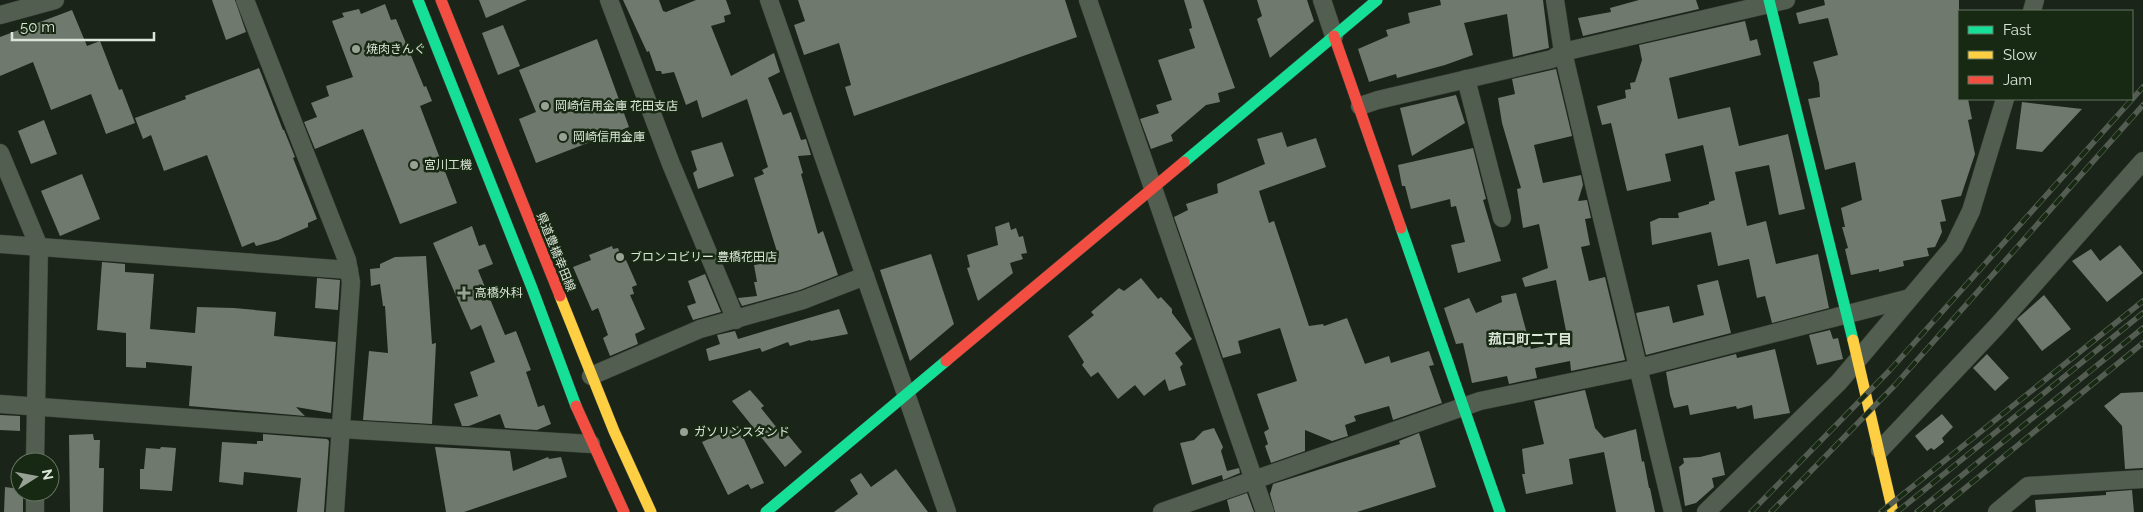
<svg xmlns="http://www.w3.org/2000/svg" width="2143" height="512" viewBox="0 0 2143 512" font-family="Raleway,'Noto Sans JP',sans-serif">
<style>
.building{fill:#70796e}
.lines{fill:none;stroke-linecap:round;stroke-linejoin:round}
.street-casing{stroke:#363e34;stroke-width:19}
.fast-casing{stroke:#363e34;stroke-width:12}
.slow-casing{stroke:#363e34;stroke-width:12}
.jam-casing{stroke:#363e34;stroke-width:12}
.street{stroke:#525e4f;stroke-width:18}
.fast{stroke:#16e098;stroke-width:11}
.slow{stroke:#ffcf43;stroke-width:11}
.jam{stroke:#f24e42;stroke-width:11}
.rail-casing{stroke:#545d51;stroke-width:5.5}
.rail{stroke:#172913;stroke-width:4;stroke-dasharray:11;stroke-linecap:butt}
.poi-dot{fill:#97a295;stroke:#172913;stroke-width:2}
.labels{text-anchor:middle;stroke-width:5;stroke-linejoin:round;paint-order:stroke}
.poi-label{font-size:12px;fill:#dbe6d8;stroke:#172913;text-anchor:start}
.street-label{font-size:12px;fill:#dbe6d8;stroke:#172913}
.neighbourhood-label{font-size:14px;font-weight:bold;fill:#dbe6d8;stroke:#172913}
</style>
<rect width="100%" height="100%" fill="#1a2418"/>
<!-- building -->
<g class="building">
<path d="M212 0H235L246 32 226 40Z"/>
<path d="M479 0H527L486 18Z"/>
<path d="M623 0H659L663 11 666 12 696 0H726L731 14 724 16 725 22 711 26 731 76 774 53 780 72 768 78 783 115 791 112 801 140 806 139 811 155 798 156 803 173 801 174 818 234 823 231 838 275 800 290 742 306 738 298 757 296 754 282H757L754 265 768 263V260L779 258 754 178 764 174 762 170 768 167 747 99 702 118 697 100 686 105 674 72 662 74 661 71H656L649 51 647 52Z"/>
<path d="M798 0H1065L1077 37 854 116 845 87 851 85 839 43 804 55 794 25 805 21Z"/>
<path d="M1184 0H1203L1235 88 1218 93 1220 102 1206 105 1171 135 1173 141 1151 149 1140 119 1159 113 1156 105 1172 100 1158 60 1195 48 1189 29 1192 28 1191 23Z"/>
<path d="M1257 0H1307L1314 21 1270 58 1257 19 1262 16Z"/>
<path d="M1440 0H1543L1549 48 1513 57 1507 14 1464 23 1473 55 1445 65 1397 78 1396 74 1369 82 1358 49 1388 36 1386 30 1410 23 1408 13 1441 5Z"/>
<path d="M1639 0H1696L1699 9 1583 36 1578 18 1611 12 1610 8Z"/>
<path d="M1824 0H1959V99H1968L1972 119 1968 120 1975 154 1961 196 1941 200 1946 221 1940 222 1942 232 1935 247 1927 248 1929 256 1903 261 1904 266 1879 272V269L1851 275 1845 249 1848 248 1842 227H1845L1841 208 1862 200 1855 162 1825 170 1808 99 1820 97 1819 83 1813 62 1838 55 1828 18 1799 24 1796 13 1825 5Z"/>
<path d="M385 4 391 20 396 19 424 87 426 86 432 101 420 106 457 203 400 224 363 129 315 149 304 122 317 117 311 103 329 96 326 86 353 77 332 21 344 17 342 13 359 9 361 14Z"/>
<path d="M72 10 87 46 100 41 119 90 122 89 135 123 106 134 91 94 51 110 33 62 0 76V37Z"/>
<path d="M1745 21 1750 41 1757 39 1761 55 1669 78 1678 119 1730 107 1739 146 1788 134 1805 209 1779 215 1769 165 1735 172 1747 226 1766 221 1776 264 1818 254 1829 308 1772 323 1765 296 1757 298 1749 259 1718 266 1711 232 1652 245 1650 222 1659 218H1679L1678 213 1709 204V202L1715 200 1703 145 1665 154 1671 181 1627 191 1611 123 1602 125 1597 106 1626 98 1625 90 1631 89 1630 83 1635 82 1642 60 1639 45Z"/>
<path d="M503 25 520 66 498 75 482 33Z"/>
<path d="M597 39 629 127 536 163 519 119 536 112 519 70Z"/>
<path d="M259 68 283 130H284L295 157 293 158 317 219 308 223V227L278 240 256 246 254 242 242 247 207 155 164 171 151 135 143 139 135 118 186 99 185 96Z"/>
<path d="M1556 69 1572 136 1534 145 1543 183 1581 175 1583 185 1578 201 1587 200 1591 218 1585 219 1590 245 1581 247 1589 281 1605 277 1625 360 1571 371 1570 361 1535 368 1537 378 1509 384 1507 376 1472 383 1463 343 1456 344 1444 308 1469 298 1476 313 1502 302 1501 296 1516 293 1531 349 1568 341 1556 280 1525 287 1522 278 1548 268 1539 224 1523 228 1517 189 1521 188 1502 123 1498 98 1515 94 1512 79Z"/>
<path d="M1456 95 1465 123 1412 156 1400 108Z"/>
<path d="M2022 102 2082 109 2042 152 2016 149Z"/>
<path d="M44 120 57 154 31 164 18 131Z"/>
<path d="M1282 132 1287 147 1316 138 1326 167 1259 191 1269 223 1274 221 1309 326 1323 324 1324 326 1347 318 1365 364 1389 356 1391 363 1429 351 1434 365 1429 366 1442 403 1393 420 1389 406 1354 416 1356 421 1345 425 1348 436 1332 441 1305 430V451L1271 463 1265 446 1268 444 1264 432 1269 429 1257 394 1297 381 1280 328 1238 341 1241 353 1223 358 1174 217 1188 210 1186 204 1218 193 1217 184 1265 164 1257 139Z"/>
<path d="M722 142 734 176 698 189 693 173 697 170 691 151Z"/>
<path d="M1473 148 1486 199 1483 200 1501 261 1458 273 1451 245 1465 242 1456 206 1451 207 1450 199 1411 209 1405 186H1402L1398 165Z"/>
<path d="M82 174 100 219 60 236 41 191Z"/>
<path d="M1009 222 1011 230 1016 228 1019 237 1023 236 1027 253 1021 254 1023 259 1010 263 1013 273 978 301 967 268 970 267 967 255 998 245 995 227Z"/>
<path d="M472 226 479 246 485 244 493 264 478 270 505 335 516 331 531 370 526 372 538 407 544 405 551 424 537 430 505 428 500 414 469 426H462L454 404 478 396 470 372 495 362 481 325 471 330 433 243Z"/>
<path d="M2120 245 2143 273 2107 302 2072 261 2091 249 2100 261Z"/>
<path d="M612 246 613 249 618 248 623 261 626 260 637 285 632 287 634 294 630 295 645 329 635 334 638 344 610 356 603 338 608 335 598 308 592 311 573 267 591 260 589 255Z"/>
<path d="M931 254 954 324 910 361 880 270Z"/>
<path d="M426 256 432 344 436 343 432 424 363 420 369 351 388 353 385 306H383L380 284 371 286 370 269 380 268V264L395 257Z"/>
<path d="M102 262 125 264V272L154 274 150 329 195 333 197 307 234 308 276 312 274 336 336 342 331 413 296 407 305 416 189 406 192 366 146 362V368L126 367V333L97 330Z"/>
<path d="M705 274 721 312 693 320 687 306 696 303 688 281Z"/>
<path d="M317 278 340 280 338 310 315 308Z"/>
<path d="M1141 278 1158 299 1161 297 1172 309V313L1192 339 1175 353 1183 364 1180 367 1186 385 1169 391 1165 379 1144 396 1135 385 1118 399 1098 372 1091 377 1082 365 1084 362 1068 336 1094 315 1091 312 1119 288 1124 291Z"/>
<path d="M1718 280 1731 333 1646 355 1636 313 1669 306 1673 323 1704 315 1697 285Z"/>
<path d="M2044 295 2071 329 2042 351 2017 319Z"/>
<path d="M839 309 848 334 811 341 810 340 790 346 788 342 762 352 760 348 709 361 706 349 720 344 717 335 735 331 738 339Z"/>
<path d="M1830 330 1833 339 1838 338 1843 359 1817 365 1809 335Z"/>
<path d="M1775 349 1790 413 1754 419 1752 405 1737 409 1736 406 1690 415 1688 405 1674 408 1670 395 1666 372 1736 354 1737 358Z"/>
<path d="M1987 354 2009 378 1995 391 1973 368Z"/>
<path d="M750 390 764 406 761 408 785 438 788 435 802 452 785 467 732 401Z"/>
<path d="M1585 390 1595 428 1604 438 1636 429 1642 462 1644 461 1649 488H1650L1655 512H1616L1604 452 1569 459 1573 484 1526 494 1522 474H1525L1522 449 1544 444 1534 401Z"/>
<path d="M2143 392V468L2125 469 2122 426 2104 406 2121 393Z"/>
<path d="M1942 414 1953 427 1942 438 1944 442 1934 450 1931 448 1927 451 1915 436Z"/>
<path d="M0 415 20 416V431L0 430Z"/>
<path d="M738 426 764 483 751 489 748 484 728 495 702 442Z"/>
<path d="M1214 428 1223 447 1221 451 1227 471 1239 468 1240 473 1223 480 1222 475 1192 485 1180 443 1194 440 1203 431Z"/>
<path d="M1419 433 1436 487 1357 512H1275L1270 494 1273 484 1400 444 1399 441Z"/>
<path d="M93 434 94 440H100L99 468H104L103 512H70L69 435Z"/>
<path d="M263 434 327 439 329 441 324 512H297L301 478 244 472 243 485 219 482 222 442 257 444V441H263Z"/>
<path d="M161 447 176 448 172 491 140 489V469H144L146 448 160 449Z"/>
<path d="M435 447 510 451 513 471 548 457 549 459 561 457 567 477 464 512H446Z"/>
<path d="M1720 452 1725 475 1712 478 1714 487 1696 503 1685 506 1679 467 1684 463 1683 458 1700 457Z"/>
<path d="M896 469 928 512H834L858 494 850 480 861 473 871 487Z"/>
<path d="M5 487 20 489V492H23V512H4Z"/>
<path d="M2132 490 2134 512H2036L2035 500 2106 495V492Z"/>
<path d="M1247 493 1254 512H1230L1227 500Z"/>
</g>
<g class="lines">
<defs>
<g id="street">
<path d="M245 0 347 260 351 282 335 512"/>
<path d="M609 0 671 164 736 320"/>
<path d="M769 0 947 512"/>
<path d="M1088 0 1265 512"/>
<path d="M1322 0 1334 36"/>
<path d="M1555 0 1563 52 1597 197 1673 512"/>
<path d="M2032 11 2035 0"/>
<path d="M0 15 55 0"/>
<path d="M1466 79 1502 218"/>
<path d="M1360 106 1378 100 1552 59 1563 52 1786 0"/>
<path d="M0 153 39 247 35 462"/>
<path d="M0 244 349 270"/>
<path d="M591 376 700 329 803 300 865 276"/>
<path d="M0 404 341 429 591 444"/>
<path d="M1880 450 1997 326 2143 161"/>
<path d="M35 512V492"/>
<path d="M1162 512 1480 401 1639 368 1910 298"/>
<path d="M1706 512 1839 382 1954 246 1971 211 2005 99"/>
<path d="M1997 512 2028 486 2143 479"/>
</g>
<g id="fast">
<path d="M418 0 532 288 576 406"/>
<path d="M1769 0 1853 340"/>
<path d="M1184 162 1377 0"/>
<path d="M1401 228 1500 512"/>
<path d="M766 512 946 361"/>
</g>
<g id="slow">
<path d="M560 296 614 431 651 512"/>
<path d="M1853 340 1893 512"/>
</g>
<g id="jam">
<path d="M441 0 560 296"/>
<path d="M1334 36 1401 228"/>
<path d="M946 361 1184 162"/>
<path d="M576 406 624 512"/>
</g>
</defs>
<!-- street casing -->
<use href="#street" class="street-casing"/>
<!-- fast casing -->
<use href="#fast" class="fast-casing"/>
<!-- slow casing -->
<use href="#slow" class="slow-casing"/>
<!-- jam casing -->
<use href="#jam" class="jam-casing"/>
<!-- street -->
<use href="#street" class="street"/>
<!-- fast -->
<use href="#fast" class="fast"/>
<!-- slow -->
<use href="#slow" class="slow"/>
<!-- jam -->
<use href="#jam" class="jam"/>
<defs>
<g id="rail">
<path d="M1751 512 1890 370 2143 87"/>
<path d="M1771 512 1896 384 2143 105"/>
<path d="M1881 512 2143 301"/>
<path d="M1897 512 2143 313"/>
<path d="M1917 512 2143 328"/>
<path d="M1936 512 2143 343"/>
</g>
</defs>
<!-- rail casing -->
<use href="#rail" class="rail-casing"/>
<!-- rail -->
<use href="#rail" class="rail"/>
</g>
<!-- markers -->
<g class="poi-dot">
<circle cx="356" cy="49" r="5"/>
<circle cx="545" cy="106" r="5"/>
<circle cx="563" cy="137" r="5"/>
<circle cx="414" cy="165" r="5"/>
<circle cx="620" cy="257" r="5"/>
<path d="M461.5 285.5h5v5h5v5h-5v5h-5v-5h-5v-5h5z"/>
<circle cx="684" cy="432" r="5"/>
</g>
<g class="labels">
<!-- poi labels -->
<g class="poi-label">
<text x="366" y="53">焼肉きんぐ</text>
<text x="555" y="110">岡崎信用金庫 花田支店</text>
<text x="573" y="141">岡崎信用金庫</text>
<text x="424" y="169">宮川工機</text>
<text x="630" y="261">ブロンコビリー 豊橋花田店</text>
<text x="475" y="297">高橋外科</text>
<text x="694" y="436">ガソリンスタンド</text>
</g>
<!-- street labels -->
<g class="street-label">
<text transform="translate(556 252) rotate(68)" y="4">県道豊橋幸田線</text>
</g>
<!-- neighbourhood labels -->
<g class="neighbourhood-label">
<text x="1530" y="344">菰口町二丁目</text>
</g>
</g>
<!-- legend -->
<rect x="1958" y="10" width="175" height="90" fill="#172913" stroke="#657562"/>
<rect x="1968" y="26" width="25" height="8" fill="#16e098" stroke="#657562"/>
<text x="2003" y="35" font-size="15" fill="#dbe6d8">Fast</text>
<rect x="1968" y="51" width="25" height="8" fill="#ffcf43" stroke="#657562"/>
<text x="2003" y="60" font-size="15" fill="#dbe6d8">Slow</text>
<rect x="1968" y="76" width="25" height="8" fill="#f24e42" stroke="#657562"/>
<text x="2003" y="85" font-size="15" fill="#dbe6d8">Jam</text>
<!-- north arrow -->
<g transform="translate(35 477) rotate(79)"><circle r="24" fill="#172913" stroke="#657562"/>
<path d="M0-4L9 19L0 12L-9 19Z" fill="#97a295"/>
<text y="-8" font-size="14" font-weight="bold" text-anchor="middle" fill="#dbe6d8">N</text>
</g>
<!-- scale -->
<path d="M12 32v8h142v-8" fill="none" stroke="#dbe6d8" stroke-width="2.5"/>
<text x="20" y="32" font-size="15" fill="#dbe6d8" stroke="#172913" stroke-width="4" paint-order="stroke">50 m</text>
</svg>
